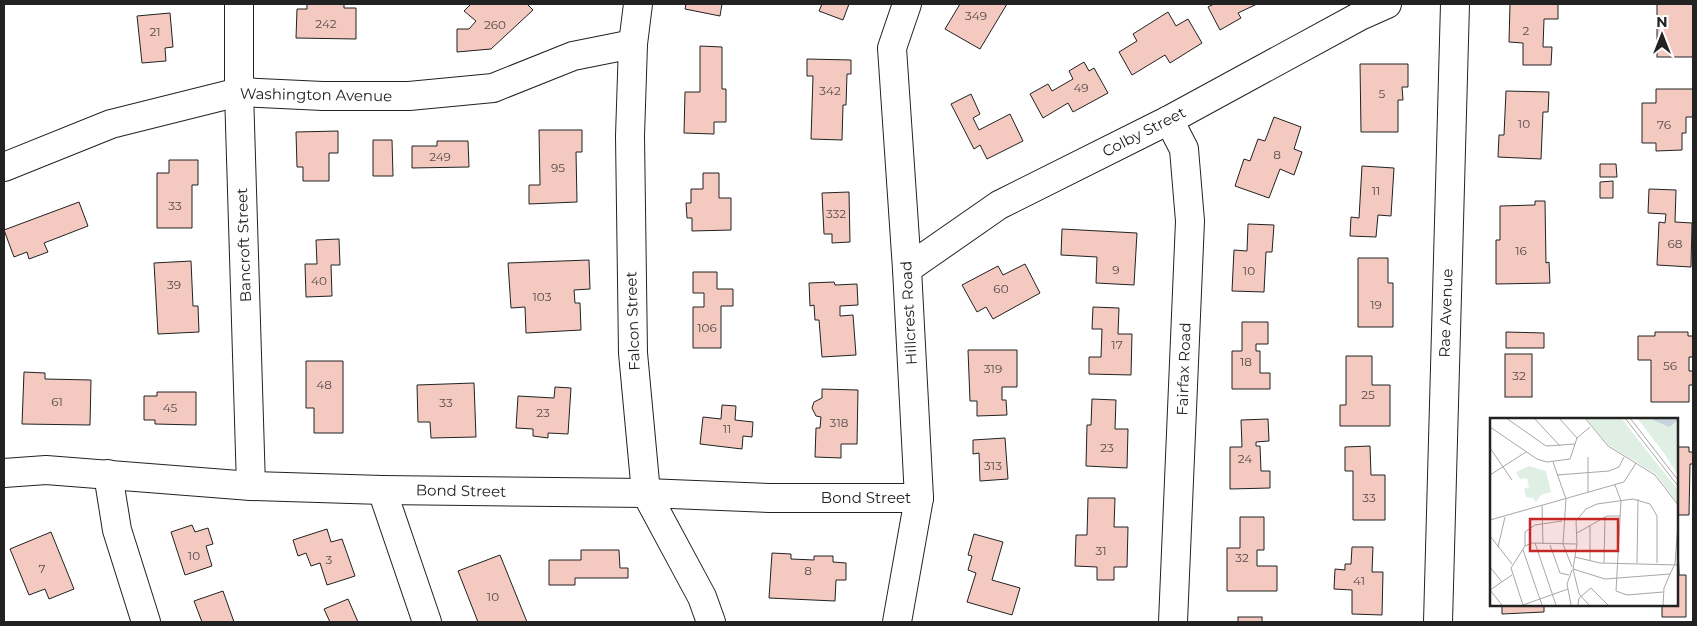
<svg xmlns="http://www.w3.org/2000/svg" width="1697" height="626" viewBox="0 0 1697 626" font-family="Montserrat,sans-serif">
<style>
.building{fill:#f3c9c0;stroke:#222}
.lines{fill:none;stroke-linecap:round;stroke-linejoin:round}
.minor-casing{stroke:#222;stroke-width:30}
.minor{stroke:#fff;stroke-width:28}
.labels{text-anchor:middle;stroke-width:4;stroke-linejoin:round;paint-order:stroke}
.number-label{font-size:12px;fill:#564c4a}
.street-label{font-size:15px;fill:#222;stroke:#fff}
.inset-road{fill:none;stroke:#a7a7a7;stroke-width:1}
.view{fill:#c62828;fill-opacity:0.15;stroke:#c62828;stroke-width:2.5}
.inset-edge{fill:none;stroke:#222;stroke-width:2.5}
</style>
<rect width="100%" height="100%" fill="#fff"/>
<!-- building -->
<g class="building">
<path d="M307 4H344V8H356V39L296 38 297 9H307Z"/>
<path d="M471 4H527L533 10 491 49 457 52V29H469L476 21 464 11Z"/>
<path d="M686 4H722L720 16 685 9Z"/>
<path d="M822 4H849L843 20 819 11Z"/>
<path d="M960 4H1007L980 49 945 29Z"/>
<path d="M1214 4H1257L1238 13 1241 18 1220 30 1208 7Z"/>
<path d="M1510 4H1558V19H1544L1543 47H1552L1551 65H1523V43L1509 42Z"/>
<rect x="1657" y="4" width="36" height="53"/>
<path d="M1168 12 1176 26 1188 19 1202 43 1170 63 1165 55 1132 75 1119 52 1137 41 1133 34Z"/>
<path d="M170 13 173 47 165 48 166 61 142 63 137 16Z"/>
<path d="M700 46 722 47V89H726V122H714V134L684 133 685 92H700Z"/>
<path d="M807 59 851 60V74H847L846 105H843L842 140 811 139 813 76H807Z"/>
<path d="M1084 62 1089 71 1094 68 1108 93 1073 112 1068 103 1043 118 1030 94 1048 84 1052 91 1073 79 1069 71Z"/>
<path d="M1360 64H1408V87H1402L1403 100H1398V132H1361Z"/>
<path d="M1656 89H1693V117H1686V133H1682V150L1656 151V143H1642V103H1656Z"/>
<path d="M1506 91 1549 92 1548 112H1543L1541 159 1498 157 1499 135H1504Z"/>
<path d="M971 94 980 114 973 118 979 130 1010 114 1023 141 987 159 980 145 974 149 951 104Z"/>
<path d="M1274 117 1301 127 1294 149 1302 152 1294 175 1280 169 1269 198 1235 186 1244 159 1250 161 1258 139 1265 141Z"/>
<path d="M539 130H582V152H576L577 202 529 204V185H540Z"/>
<path d="M338 131V153H329V181H303V167H297L296 132Z"/>
<path d="M373 140H392L393 176H373Z"/>
<path d="M437 141H468L469 167 412 168V146H437Z"/>
<path d="M169 160H198V185H192V228H157V173H169Z"/>
<path d="M1600 164H1616L1617 177H1600Z"/>
<path d="M1362 166 1394 168 1391 216 1378 215 1376 237 1350 236 1351 217 1359 218Z"/>
<path d="M703 173H719V198H731V230L692 231V218H687L686 203H691V189H703Z"/>
<path d="M1613 181V198H1600V182Z"/>
<path d="M1649 189 1676 190 1675 222 1692 223 1691 267 1657 265 1659 222 1665 223 1666 214 1648 213Z"/>
<path d="M849 192 850 242 832 243V234H824L822 193Z"/>
<path d="M1535 201H1545L1546 263 1549 262 1550 283 1496 284V240H1500V206L1535 205Z"/>
<path d="M79 202 88 226 44 243 48 252 29 259 27 252 14 257 4 230Z"/>
<path d="M1248 224 1274 225 1272 252H1266L1264 292 1232 291 1234 250 1247 251Z"/>
<path d="M1062 229 1137 233 1134 285 1096 283 1097 257 1061 255Z"/>
<path d="M339 239 340 265H331L332 296 306 297 305 264H317L316 240Z"/>
<path d="M1358 258H1388V283H1393V327H1358Z"/>
<path d="M589 260 590 289 574 290 575 303H580L581 330 526 333 525 307 511 308 508 263Z"/>
<path d="M191 261 193 306H198L199 332 158 334 154 263Z"/>
<path d="M1025 264 1040 293 993 319 986 307 977 312 962 285 998 266 1003 275Z"/>
<path d="M693 272H717V289H733V306H721V348H693V307H704V293H693Z"/>
<path d="M834 282 835 285 857 284 858 305 840 306V316L853 315 856 355 822 357 819 320H815L814 305 810 306 809 283Z"/>
<path d="M1093 307 1119 308 1118 334H1132L1131 375 1089 374V357H1101L1102 329H1092Z"/>
<path d="M1242 322H1268V344H1256V351H1260V373H1270V389H1232V351H1242Z"/>
<path d="M1506 332 1544 333V348H1506Z"/>
<path d="M1655 332H1688V336H1693V357H1689V371H1693V385H1689V402H1651V360H1638V336H1655Z"/>
<path d="M968 350H1017V387H1002V400H1006L1007 415 977 416V401H970Z"/>
<rect x="1505" y="354" width="27" height="43"/>
<path d="M1346 356H1372V385H1390V426H1340V405H1346Z"/>
<path d="M306 361H343V433H314V408H306Z"/>
<path d="M24 372 45 373V379L91 380 90 425 22 424Z"/>
<path d="M474 383 476 437 431 438 430 422H418L417 385Z"/>
<path d="M555 387 571 388 568 434 548 433V438L533 436V429L516 428 518 396 554 398Z"/>
<path d="M822 389 858 390 857 444H841V458L815 457 816 428H820L821 417 816 416 812 408 814 402 822 398Z"/>
<path d="M157 392H196V425L155 424V420H144V396H157Z"/>
<path d="M1092 399 1116 400 1115 429H1128L1127 468 1086 466 1087 425H1091Z"/>
<path d="M722 405 736 406 735 420 753 422 752 437 743 436 742 449 700 444 703 417 721 419Z"/>
<path d="M1268 419 1269 441 1256 442V446H1260L1261 471H1270V488L1230 489V447H1242L1241 420Z"/>
<path d="M1005 438 1008 479 980 481 979 453 973 454V440Z"/>
<path d="M1370 446 1371 475H1385V520H1353V471H1345V447Z"/>
<path d="M1676 447H1689V452H1693V464H1690L1689 515H1676Z"/>
<path d="M1088 498H1115L1114 527H1128L1127 567H1114V580H1097V567L1075 566 1076 535H1087Z"/>
<path d="M1240 517H1264V550H1257V566H1277V591H1227V548H1240Z"/>
<path d="M192 525 195 532 208 528 213 544 206 546 212 566 185 575 171 532Z"/>
<path d="M327 529 331 542 342 539 355 576 327 585 320 563 311 566 306 553 298 556 293 540Z"/>
<path d="M51 532 74 589 49 599 45 589 29 595 10 549Z"/>
<path d="M974 534 1003 542 992 580 1020 588 1012 615 967 602 976 573 968 570 972 556 968 555Z"/>
<path d="M1676 544H1678L1679 575H1686V617H1662V605H1676Z"/>
<path d="M1352 547H1373L1372 572H1383L1382 615 1352 614V590L1334 589 1335 569 1345 570V564H1351Z"/>
<path d="M581 550H619L620 568H628V578H575V585H549V560H581Z"/>
<path d="M772 553 791 554V559L814 560V556H833V562L846 563V580H836L835 601 769 598Z"/>
<path d="M500 555 527 622H478L458 571Z"/>
<path d="M223 591 234 622H202L194 601Z"/>
<path d="M348 599 358 622H330L324 609Z"/>
<path d="M1502 605H1544V612L1502 614Z"/>
<rect x="1238" y="617" width="24" height="5"/>
</g>
<g class="lines">
<defs>
<g id="minor">
<path d="M239 4V92L251 486"/>
<path d="M638 4 633 44 630 136 633 353 646 493 702 597 711 622"/>
<path d="M1169 120 1184 149 1190 221 1173 622"/>
<path d="M4 167 111 124 239 92 323 96H409L493 88 573 56 633 44"/>
<path d="M907 269 999 205 1169 120 1360 16 1387 4"/>
<path d="M4 473 46 470 251 486 382 490 646 493 770 498H919"/>
<path d="M108 474 117 530 146 622"/>
<path d="M382 490 427 622"/>
<path d="M897 622 919 498 907 269 892 48 907 4"/>
<path d="M1438 622 1455 4"/>
</g>
</defs>
<!-- minor casing -->
<use href="#minor" class="minor-casing"/>
<!-- minor -->
<use href="#minor" class="minor"/>
</g>
<g class="labels">
<!-- number labels -->
<g class="number-label">
<text x="976" y="20">349</text>
<text x="326" y="28">242</text>
<text x="495" y="29">260</text>
<text x="1526" y="35">2</text>
<text x="155" y="36">21</text>
<text x="1081" y="92">49</text>
<text x="830" y="95">342</text>
<text x="1382" y="98">5</text>
<text x="1524" y="128">10</text>
<text x="1664" y="129">76</text>
<text x="1277" y="159">8</text>
<text x="440" y="161">249</text>
<text x="558" y="172">95</text>
<text x="1376" y="195">11</text>
<text x="175" y="210">33</text>
<text x="836" y="218">332</text>
<text x="1675" y="248">68</text>
<text x="1521" y="255">16</text>
<text x="1116" y="274">9</text>
<text x="1249" y="275">10</text>
<text x="319" y="285">40</text>
<text x="174" y="289">39</text>
<text x="1001" y="293">60</text>
<text x="542" y="301">103</text>
<text x="1376" y="309">19</text>
<text x="707" y="332">106</text>
<text x="1117" y="349">17</text>
<text x="1246" y="366">18</text>
<text x="1670" y="370">56</text>
<text x="993" y="373">319</text>
<text x="1519" y="380">32</text>
<text x="324" y="389">48</text>
<text x="1368" y="399">25</text>
<text x="57" y="406">61</text>
<text x="446" y="407">33</text>
<text x="170" y="412">45</text>
<text x="543" y="417">23</text>
<text x="839" y="427">318</text>
<text x="727" y="433">11</text>
<text x="1107" y="452">23</text>
<text x="1245" y="463">24</text>
<text x="993" y="470">313</text>
<text x="1369" y="502">33</text>
<text x="1101" y="555">31</text>
<text x="194" y="560">10</text>
<text x="1242" y="562">32</text>
<text x="329" y="564">3</text>
<text x="42" y="573">7</text>
<text x="808" y="575">8</text>
<text x="1359" y="585">41</text>
<text x="493" y="601">10</text>
</g>
<!-- street labels -->
<g class="street-label">
<text transform="translate(316 95) rotate(1)" y="5">Washington Avenue</text>
<text transform="translate(1144 132) rotate(-27)" y="5">Colby Street</text>
<text transform="translate(244 245) rotate(-92)" y="5">Bancroft Street</text>
<text transform="translate(909 313) rotate(-93)" y="5">Hillcrest Road</text>
<text transform="translate(1446 313) rotate(-88)" y="5">Rae Avenue</text>
<text transform="translate(633 321) rotate(-92)" y="5">Falcon Street</text>
<text transform="translate(1184 369) rotate(-88)" y="5">Fairfax Road</text>
<text transform="translate(461 491) rotate(1)" y="5">Bond Street</text>
<text x="866" y="503">Bond Street</text>
</g>
</g>
<!-- overview -->
<g transform="translate(1490 418)">
<rect width="188" height="188" fill="#fff"/>
<path d="M96 0H131L187 71V85L166 56 118 27ZM147 0H187V56L174 35ZM39 48 56 53 61 74 51 77 46 84 43 80 36 79 34 71 39 69 37 60 30 61 26 54Z" fill="#e0efe3"/>
<path d="M159 0H187V3L179 9Z" fill="#c7d3dd"/>
<path class="inset-road" d="M16 0 56 28 85 26M44 0 70 28M69 0 87 20M95 0 118 28 165 57 188 87M135 0 188 68M140 0 188 62M0 9 47 41 57 44 80 41 87 20 100 9M0 30 22 62M63 44 76 81 73 126 82 149M0 57 36 34M67 57 119 53 129 49 134 39M125 67 131 83 126 173 137 177 173 174M98 74V39M52 87 53 126M0 102 134 64 146 45M87 115 117 98H130M0 118 22 146M45 125 66 187M60 127 70 155 79 157M35 128 42 125 87 126M8 129 15 99M33 132 52 187M85 139 110 145 188 147M100 142V107M114 145 115 99M147 145 148 81M0 149 12 164M83 151 115 161 180 156 185 146 188 105M0 172 22 157M0 172 12 187M33 187 21 150 35 128V114L45 107 72 103M33 187 78 171M81 187 77 166 82 152M88 187 89 180 101 170 118 187M99 187 89 176 83 151 87 126 86 103 96 91 107 86 143 81 160 86 167 98V145M173 187 174 170 180 156"/>
<path class="view" d="M40 101H128V133H40Z"/>
<rect width="188" height="188" class="inset-edge"/>
</g>
<!-- border -->
<rect width="1697" height="626" fill="none" stroke="#222222" stroke-width="10"/>
<!-- north arrow -->
<g transform="translate(1662 35)" stroke="#ffffff" stroke-width="4" paint-order="stroke">
<path d="M0-4L9 19L0 12L-9 19Z" fill="#222222"/>
<text y="-8" font-size="14" font-weight="bold" text-anchor="middle" fill="#222222">N</text>
</g>
</svg>
